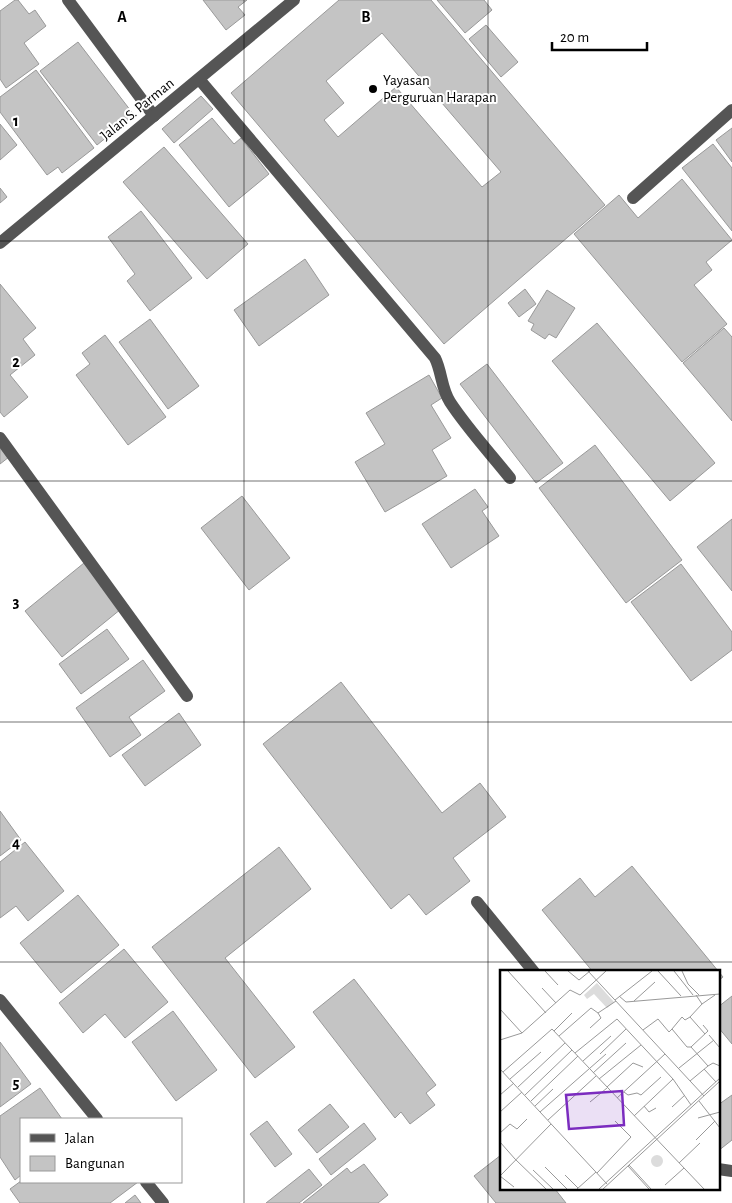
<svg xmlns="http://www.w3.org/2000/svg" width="732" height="1203" viewBox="0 0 732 1203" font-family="'Alegreya Sans',sans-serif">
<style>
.building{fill:#c4c4c4;stroke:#999;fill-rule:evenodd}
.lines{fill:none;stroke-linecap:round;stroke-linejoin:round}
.minor{stroke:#555;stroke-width:12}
.grid{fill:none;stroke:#000;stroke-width:1;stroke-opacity:0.55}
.poi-dot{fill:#000;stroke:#fff;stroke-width:2}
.labels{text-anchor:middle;stroke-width:4;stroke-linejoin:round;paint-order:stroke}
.poi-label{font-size:15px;fill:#000;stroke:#fff;text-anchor:start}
.street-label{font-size:15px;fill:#000;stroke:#fff}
.inset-road{fill:none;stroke:#999;stroke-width:1}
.view{fill:#7b2cbf;fill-opacity:0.15;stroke:#7b2cbf;stroke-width:2.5}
.inset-edge{fill:none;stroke:#000;stroke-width:2.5}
.grid-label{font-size:16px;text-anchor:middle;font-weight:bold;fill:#000;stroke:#fff;stroke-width:4;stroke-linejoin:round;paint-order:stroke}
</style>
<rect width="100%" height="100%" fill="#fff"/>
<!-- building -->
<g class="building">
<path d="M15 0H18L29 14 35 10 46 26 24 43 39 64 6 88 0 79V11Z"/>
<path d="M203 0H247L238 7 245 15 226 30Z"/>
<path d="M339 0H431L605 205 444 344 231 93ZM382 33 501 172 482 187 396 87 338 137 324 120 344 103 326 81Z"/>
<path d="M437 0H484L492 10 465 33Z"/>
<path d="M486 25 518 62 501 77 469 39Z"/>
<path d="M78 42 134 115 97 145 40 71Z"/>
<path d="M36 70 94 148 62 173 58 167 47 175 0 112V97Z"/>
<path d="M201 96 213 109 174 143 162 129Z"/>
<path d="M212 118 234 144 241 138 269 174 229 207 179 145Z"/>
<path d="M0 124 17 145 0 160Z"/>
<path d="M732 128V162L716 140Z"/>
<path d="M713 144 732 168V231L682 168Z"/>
<path d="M164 147 248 244 207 279 123 182Z"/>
<path d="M682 179 732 240 706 262 712 270 694 285 727 324 682 362 574 234 619 195 638 218Z"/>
<path d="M0 188 7 197 0 203Z"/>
<path d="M141 211 192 278 150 311 127 281 135 274 108 237Z"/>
<path d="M305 259 329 295 259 346 234 310Z"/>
<path d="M0 284 36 328 23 339 35 355 10 375 28 397 4 417 0 412Z"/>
<path d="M525 289 536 304 519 317 508 303Z"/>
<path d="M547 290 575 308 556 338 549 334 545 339 531 330 534 324 528 321Z"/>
<path d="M150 319 199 386 168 409 119 342Z"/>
<path d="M597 323 715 463 670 501 552 361Z"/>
<path d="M724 328 732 337V421L683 363Z"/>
<path d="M105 335 166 417 128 445 76 375 90 364 82 353Z"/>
<path d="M487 364 563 463 536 483 460 384Z"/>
<path d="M429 375 442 398 431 405 451 438 432 450 447 476 385 512 355 462 385 444 366 413Z"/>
<path d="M595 445 682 560 626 603 539 488Z"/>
<path d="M0 447 9 457 0 464Z"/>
<path d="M475 489 488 507 482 511 499 536 451 568 422 524Z"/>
<path d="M242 496 290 558 249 590 201 528Z"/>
<path d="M732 519V591L697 547Z"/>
<path d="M84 563 121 609 62 657 25 611Z"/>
<path d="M681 564 732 632V650L691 681 631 602Z"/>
<path d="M107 629 129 659 81 694 59 664Z"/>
<path d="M143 660 165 691 129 717 141 735 110 757 76 708Z"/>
<path d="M341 682 442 813 480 783 506 817 453 858 470 881 426 915 409 894 391 909 263 744Z"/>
<path d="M179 713 201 745 145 786 122 755Z"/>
<path d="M0 811 21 840 0 856Z"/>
<path d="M25 842 64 891 28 921 16 906 0 918V862Z"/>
<path d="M279 847 311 889 225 958 295 1047 255 1078 152 947Z"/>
<path d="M632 866 723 977 718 981V972H593L542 910 580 878 595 897Z"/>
<path d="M78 895 119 945 61 993 20 943Z"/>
<path d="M124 949 168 1002 125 1038 105 1014 83 1033 59 1003Z"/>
<path d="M354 979 436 1085 426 1093 435 1105 410 1124 401 1112 395 1118 313 1012Z"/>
<path d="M732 996V1044L718 1027V1007Z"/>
<path d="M173 1011 217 1070 176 1101 132 1042Z"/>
<path d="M0 1042 31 1084 0 1107Z"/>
<path d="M40 1088 62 1119H21V1175L15 1180 0 1157V1116Z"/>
<path d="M732 1095V1140L718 1151V1105Z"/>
<path d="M330 1104 349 1127 317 1153 298 1130Z"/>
<path d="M267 1121 292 1154 275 1167 250 1134Z"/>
<path d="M364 1123 376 1139 331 1175 319 1159Z"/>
<path d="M501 1155V1189H555L566 1203H496L474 1176Z"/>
<path d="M364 1164 388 1195 378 1203H303L347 1168 351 1173Z"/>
<path d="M309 1169 322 1185 299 1203H266Z"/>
<path d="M21 1181V1182H138L110 1203H20L10 1189Z"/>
<path d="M135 1195 141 1203H125Z"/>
</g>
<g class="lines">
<!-- minor -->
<g class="minor">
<path d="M68 0 154 116"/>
<path d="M199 79 435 358C442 372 441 388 450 402 467 428 490 453 510 478"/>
<path d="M633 198 732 110"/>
<path d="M0 243 294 0"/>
<path d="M0 438 187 696"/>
<path d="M477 902 534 972"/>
<path d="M0 1000 97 1119"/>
<path d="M718 1169 732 1171"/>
<path d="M146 1182 163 1203"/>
</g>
</g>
<!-- grid -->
<path class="grid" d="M244 0V1203M488 0V1203M0 241H732M0 481H732M0 722H732M0 962H732"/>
<!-- markers -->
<circle class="poi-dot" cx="373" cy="89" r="5"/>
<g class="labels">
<!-- poi labels -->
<g class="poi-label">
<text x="383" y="85">Yayasan<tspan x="383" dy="17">Perguruan Harapan</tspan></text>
</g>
<!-- street labels -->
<g class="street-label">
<text transform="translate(137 109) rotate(-39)" y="5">Jalan S. Parman</text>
</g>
</g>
<!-- overview -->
<g transform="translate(500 970)">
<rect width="220" height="220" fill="#fff"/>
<path d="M97 13 114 32 107 38 94 24 87 29 84 25ZM151 191a6 6 0 1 1 12 0a6 6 0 1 1-12 0Z" fill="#dcdcdc"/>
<path class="inset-road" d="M8 1 46 43M45 1 58 15M68 1 79 10 90 1M88 1 204 126M158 1 181 26M174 1 193 25M182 1 188 14 199 25M42 18 56 33M196 25 202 34 190 47 205 64M119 26 126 32 220 24M115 30 152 1M134 31 155 12M202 34 215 25M0 39 22 63M90 58 101 48 98 43M172 59 182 47 185 50 190 47M143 60 158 49 169 62 172 59 187 77H191L208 96 213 93 220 96M54 61 72 43M209 65 220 78M59 66 91 38 98 43 116 31M0 70 22 63 70 20 80 25 106 1M191 77 208 61 203 55M75 83 117 49 173 109 191 135M100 84 126 59M83 91 111 66M179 98 214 70M0 99 107 214M204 99 216 112M3 102 52 59 204 219M93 103 126 73M10 109 41 82M99 109 141 75M190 111 208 96M18 117 65 73M107 117 133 93 143 97M124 122 128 125 137 123 141 125 161 107M0 125 14 113M25 125 72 80M117 128 165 84M31 131 78 86M199 131 220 158M90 132 107 118M35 136 53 119M144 136 149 142 156 138M172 137 185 125M0 142 22 122M40 142 106 84M134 146 173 109M198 148 220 142M48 150 96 106M0 163 10 154 17 159 27 149M196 170 215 151M0 172 15 189M15 189 46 219M179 193 200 173M129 195 151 219M128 196 149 219M45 197 67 219M33 200 53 219M97 203 131 167 115 151M65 205 78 218M0 206 51 154M0 206 14 217M165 215 184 198M77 219 96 202M99 219 220 108M103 219 220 111"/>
<path class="view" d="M122 121 124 155 69 159 66 125Z"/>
<rect width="220" height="220" class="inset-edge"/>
</g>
<g class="grid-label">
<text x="122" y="22">A</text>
<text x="366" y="22">B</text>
<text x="16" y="126">1</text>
<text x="16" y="367">2</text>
<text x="16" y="607">3</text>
<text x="16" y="848">4</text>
<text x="16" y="1088">5</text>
</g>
<!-- legend -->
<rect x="20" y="1118" width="162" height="65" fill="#ffffff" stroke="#999999"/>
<rect x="30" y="1134" width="25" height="8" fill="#555555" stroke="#999999"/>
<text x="65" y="1143" font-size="15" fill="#000000">Jalan</text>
<rect x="30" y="1156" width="25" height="15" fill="#c4c4c4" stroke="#999999"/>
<text x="65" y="1168" font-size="15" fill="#000000">Bangunan</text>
<!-- scale -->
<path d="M552 42v8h95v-8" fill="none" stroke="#000000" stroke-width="2.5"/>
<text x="560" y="42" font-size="15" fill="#000000" stroke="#ffffff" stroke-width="4" paint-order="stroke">20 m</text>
</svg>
